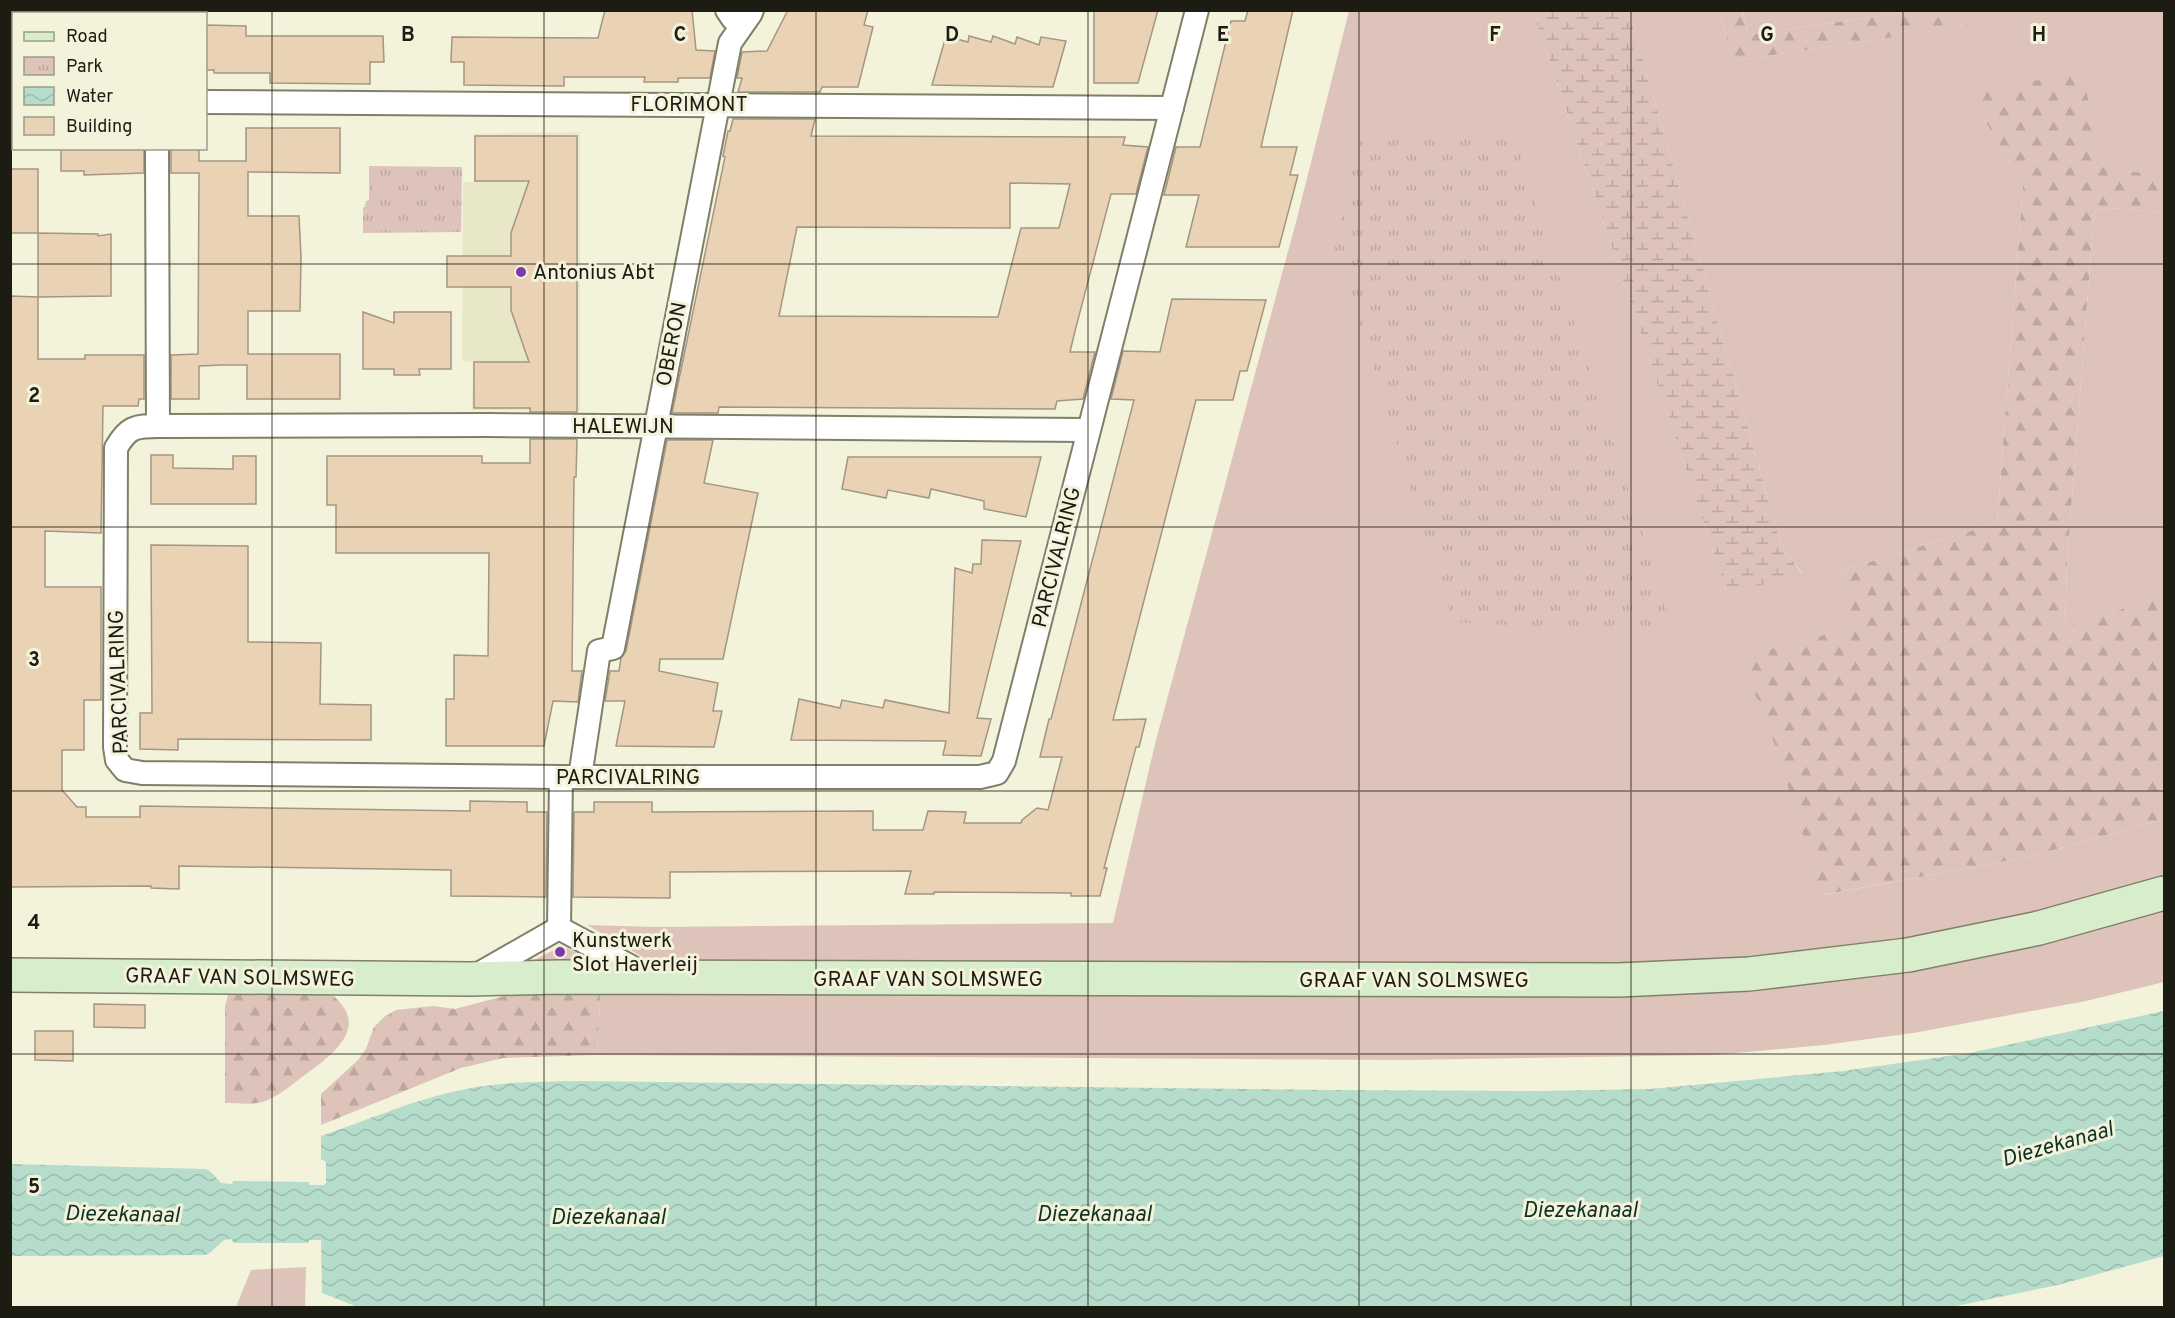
<svg xmlns="http://www.w3.org/2000/svg" width="2175" height="1318" viewBox="0 0 2175 1318" font-family="Overpass,sans-serif">
<style>
.built{fill:#e8e7c7}
.green{fill:#ddc3b9}
.forest{fill:url(#forest-firs)}
.wetland{fill:url(#wetland-marsh)}
.park{fill:url(#park-tufts)}
.water{fill:url(#water-waves)}
.building{fill:#ead2b4;stroke:#a49683;stroke-width:1.5;fill-rule:evenodd}
.lines{fill:none;stroke-linecap:round;stroke-linejoin:round}
.street-casing{stroke:#807f69;stroke-width:26}
.secondary-casing{stroke:#807f69;stroke-width:36}
.street{stroke:#fff;stroke-width:22}
.secondary{stroke:#d7edcb;stroke-width:33}
.grid{fill:none;stroke:#1d1c13;stroke-width:1.5;stroke-opacity:0.55}
.poi-dot{fill:#7f39ac;stroke:#f3f2da;stroke-width:2}
.labels{text-anchor:middle;stroke-width:6;stroke-linejoin:round;paint-order:stroke}
.street-label{font-size:21px;fill:#1d1c13;stroke:#f3f2da}
.poi-label{font-size:21px;fill:#1d1c13;stroke:#f3f2da;text-anchor:start}
.water-label{font-size:22px;font-style:italic;fill:#0f3225;stroke:#f3f2da}
.grid-label{font-size:20px;text-anchor:middle;font-weight:bold;fill:#1d1c13;stroke:#f3f2da;stroke-width:6;stroke-linejoin:round;paint-order:stroke}
</style>
<defs>
<pattern id="forest-firs" width="22" height="20" patternUnits="userSpaceOnUse" patternTransform="scale(1.5)"><rect width="22" height="20" fill="#ddc3b9"/><path d="M5 1l3.5 6h-7zM16 11l3.5 6h-7z" fill="#bda79e"/></pattern>
<pattern id="wetland-marsh" width="20" height="14" patternUnits="userSpaceOnUse" patternTransform="scale(1.5)"><rect width="20" height="14" fill="#ddc3b9"/><path d="M1 5h8M5 5V1M11 12h8M15 12V8" fill="none" stroke="#bda79e"/></pattern>
<pattern id="park-tufts" width="24" height="20" patternUnits="userSpaceOnUse" patternTransform="scale(1.5)"><rect width="24" height="20" fill="#ddc3b9"/><path d="M3 7l-1-3M5 7V3M7 7l1-3M15 17l-1-3M17 17v-4M19 17l1-3" fill="none" stroke="#bda79e"/></pattern>
<pattern id="water-waves" width="16" height="10" patternUnits="userSpaceOnUse" patternTransform="scale(1.5)"><rect width="16" height="10" fill="#b6ddcc"/><path d="M0 5q4-4 8 0t8 0" fill="none" stroke="#9cbdae"/></pattern>
</defs>
<rect width="100%" height="100%" fill="#f3f2da"/>
<!-- built -->
<path class="built" d="M580 132V411L472 410 473 362 462 361 463 182H474V134Z"/>
<!-- green -->
<g class="green">
<path d="M1742 10 1912 11 1749 35Z"/>
<path d="M1349 11H1533L1727 593 1803 574 1788 555 1779 537 1629 11H1719L1733 61 1966 26 1964 11H2164V175L2104 170 1968 92 2023 185 1997 523 1840 571 1851 628 1734 659 1763 708 1823 895 2029 857 2164 819V881L1977 932 1742 963 662 968 587 925 655 927 1113 923 1155 744 1296 222Z"/>
<path d="M2107 208 2164 212V595L2065 629 2067 562 2094 214 2097 210Z"/>
<path d="M2164 907V982L2086 1001 1913 1033 1824 1045 1713 1055 1407 1060 597 1055 601 988 1490 994Z"/>
<path d="M562 946 592 960 593 965 530 962Z"/>
<path d="M306 1267 305 1307H236L251 1270Z"/>
</g>
<!-- forest -->
<g class="forest">
<path d="M1719 11H1742L1749 35 1912 11H1964L1967 26 1733 61Z"/>
<path d="M2082 73 2104 169 2164 175V212L2107 208 2097 210 2094 214 2067 562 2065 628 2164 595V819L2029 857 1822 895 1763 708 1733 659 1850 628 1840 571 1997 523 2023 185 1968 92Z"/>
<path d="M601 988 597 1055 503 1058 461 1068 321 1125V1094L358 1060 366 1049 374 1027 384 1017 396 1010 433 1006 455 1009 520 992Z"/>
<path d="M229 992 331 994C373 1027 331 1056 302 1077 292 1085 274 1099 262 1102 252 1105 236 1103 225 1103V1006Z"/>
</g>
<!-- wetland -->
<path class="wetland" d="M1533 11H1629L1779 537 1788 555 1803 575 1727 593Z"/>
<!-- park -->
<g class="park">
<path d="M1515 139 1675 634 1453 622 1335 248 1359 140Z"/>
<path d="M369 166 462 167 461 232 363 233V207H365L366 201 369 200Z"/>
</g>
<!-- water -->
<path class="water" d="M2164 1011V1256L2058 1285 1951 1307 360 1308 322 1293 321 1240H309V1243H233L232 1239 224 1240 210 1253 205 1255 11 1256V1164L206 1169 212 1173 221 1183 232 1184 233 1181 309 1182V1185H324L326 1183V1162L321 1159V1136C368 1120 417 1098 466 1089 504 1081 544 1082 582 1081L1329 1090 1543 1091 1650 1089 1843 1071 1970 1053Z"/>
<!-- building -->
<g class="building">
<path d="M605 10H692L696 50 715 51 710 78H678V82H644L645 77H564V86L464 85V62H451L452 37 598 38Z"/>
<path d="M788 10H868L864 25 873 27 858 87H822L820 92H738L742 78H737L742 52 767 51Z"/>
<path d="M1094 10H1158L1138 83H1094Z"/>
<path d="M1248 10H1293L1261 147H1297L1290 175H1298L1279 247H1186L1199 195H1164L1176 147H1200L1231 21H1245Z"/>
<path d="M206 25 246 26V36H383L384 62H370V84L270 83V73H214V70H206Z"/>
<path d="M946 36 968 42 969 36 991 42 993 36 1015 44 1017 37 1039 45 1041 37 1066 41 1053 87 932 85Z"/>
<path d="M733 119H815L811 136 1125 137 1123 145 1148 147 1136 194H1111L1075 331 1070 352H1095L1083 399 1057 401 1055 409 719 407 718 413H672L725 157 723 156 728 131H730ZM1010 183 1070 184 1059 228H1021L998 317 779 316 797 227 1010 228Z"/>
<path d="M246 128H340V173L248 172V216H299L301 257 300 311H248V354H340V399H247V365H222L199 366V399H171V355L198 354 199 173H171V148H199V161H246Z"/>
<path d="M475 136H577V412H530V408H474V362H529L511 310V287H447V256H511V233L529 181H475Z"/>
<path d="M61 148H144V173L84 175V171H61Z"/>
<rect x="10" y="169" width="28" height="64"/>
<path d="M38 233 98 234V236L111 234V296L38 297Z"/>
<path d="M10 296 38 297V359H85V355H144V399H139L138 406H103L101 533 45 531V587H101V700H84V750H62V790L77 807H86V817H140V806L470 811V801L527 802V812H547L546 897 451 896V870L179 866V889L151 888V886L10 887Z"/>
<path d="M1172 299 1266 300 1247 371H1240L1233 400H1196L1113 720 1146 719 1139 747H1136L1104 868H1107L1100 896H1071V893L934 892V894H905L911 871 670 872V898L573 897 574 812H594V802H652V812L873 811V830H923L928 811 966 812 964 823H1021L1022 820 1037 808 1048 810 1062 757H1040L1049 719H1051L1134 400 1111 399 1123 351 1160 352Z"/>
<path d="M363 312 394 323V312H451V369H419L420 375H394V369H363Z"/>
<path d="M530 439H577L576 477H574L572 671H582L578 702 553 701 544 746H446V699H454V655L488 656 489 553H336V505H327V456H482V463H530Z"/>
<path d="M667 440H713L704 483 758 493 723 659H660L659 671 718 683 713 711H722L714 747 616 746 625 701H605L610 671H619L621 658 626 651Z"/>
<path d="M151 455H173V468L233 469V456H256V504H151Z"/>
<path d="M848 457H1041L1026 517 984 509V501L931 489 929 498 888 490 886 498 842 489Z"/>
<path d="M982 540 1021 541 977 718 991 719 981 756 943 755 946 741 791 740 799 699 840 708 842 700 883 708 885 700 949 713 955 568 972 573 973 564H981Z"/>
<path d="M151 545 248 546V642L321 643 320 704 371 705V740L178 739V750L140 749V713H152Z"/>
<path d="M94 1004 145 1005V1028L94 1027Z"/>
<path d="M35 1031H73V1061L35 1060Z"/>
</g>
<g class="lines">
<defs>
<g id="street">
<path d="M727 10 733 19 752 10"/>
<path d="M117 14V10"/>
<path d="M206 102 1172 108"/>
<path d="M157 148 158 426C135 426 128 427 116 448L115 747 117 760 125 770 142 773 561 777H980L997 773 1004 761 1197 10"/>
<path d="M158 426 488 425 1088 430"/>
<path d="M580 777 599 651 613 648 730 43 751 13"/>
<path d="M559 928 561 777"/>
<path d="M559 928 648 976"/>
<path d="M475 976 559 928"/>
</g>
<path id="secondary" d="M10 975 470 979 558 977 1619 980 1749 974 1908 955 2039 928 2164 893"/>
</defs>
<!-- street casing -->
<use href="#street" class="street-casing"/>
<!-- secondary casing -->
<use href="#secondary" class="secondary-casing"/>
<!-- street -->
<use href="#street" class="street"/>
<!-- secondary -->
<use href="#secondary" class="secondary"/>
</g>
<!-- grid -->
<path class="grid" d="M272 10V1308M544 10V1308M816 10V1308M1088 10V1308M1359 10V1308M1631 10V1308M1903 10V1308M10 264H2164M10 527H2164M10 791H2164M10 1054H2164"/>
<!-- markers -->
<g class="poi-dot">
<circle cx="521" cy="272" r="6"/>
<circle cx="560" cy="952" r="6"/>
</g>
<g class="labels">
<!-- street labels -->
<g class="street-label">
<text x="689" y="111">FLORIMONT</text>
<text transform="translate(671 344) rotate(-79)" y="7">OBERON</text>
<text x="623" y="433">HALEWIJN</text>
<text transform="translate(1056 557) rotate(-76)" y="7">PARCIVALRING</text>
<text transform="translate(118 682) rotate(-92)" y="7">PARCIVALRING</text>
<text x="628" y="784">PARCIVALRING</text>
<text transform="translate(240 977) rotate(1)" y="7">GRAAF VAN SOLMSWEG</text>
<text x="928" y="986">GRAAF VAN SOLMSWEG</text>
<text x="1414" y="987">GRAAF VAN SOLMSWEG</text>
</g>
<!-- poi labels -->
<g class="poi-label">
<text x="533" y="279">Antonius Abt</text>
<text x="572" y="947">Kunstwerk<tspan x="572" dy="24">Slot Haverleij</tspan></text>
</g>
<!-- water labels -->
<g class="water-label">
<text transform="translate(2057 1143) rotate(-16)" y="8">Diezekanaal</text>
<text x="1580" y="1217">Diezekanaal</text>
<text transform="translate(122 1213) rotate(1)" y="8">Diezekanaal</text>
<text x="1094" y="1221">Diezekanaal</text>
<text x="608" y="1224">Diezekanaal</text>
</g>
</g>
<g class="grid-label">
<text x="408" y="41">B</text>
<text x="680" y="41">C</text>
<text x="952" y="41">D</text>
<text x="1223" y="41">E</text>
<text x="1495" y="41">F</text>
<text x="1767" y="41">G</text>
<text x="2039" y="41">H</text>
<text x="34" y="402">2</text>
<text x="34" y="666">3</text>
<text x="34" y="929">4</text>
<text x="34" y="1193">5</text>
</g>
<!-- border -->
<rect width="2175" height="1318" fill="none" stroke="#1d1c13" stroke-width="24"/>
<!-- legend -->
<rect x="12" y="12" width="195" height="138" fill="#f3f2da" stroke="#9d9c8a" stroke-width="1.5"/>
<rect x="24" y="32" width="30" height="9" fill="#d7edcb" stroke="#9d9c8a" stroke-width="1.5"/>
<text x="66" y="42" font-size="18" fill="#1d1c13">Road</text>
<rect x="24" y="57" width="30" height="18" fill="url(#park-tufts)" stroke="#9d9c8a" stroke-width="1.5"/>
<text x="66" y="72" font-size="18" fill="#1d1c13">Park</text>
<rect x="24" y="87" width="30" height="18" fill="url(#water-waves)" stroke="#9d9c8a" stroke-width="1.5"/>
<text x="66" y="102" font-size="18" fill="#1d1c13">Water</text>
<rect x="24" y="117" width="30" height="18" fill="#ead2b4" stroke="#9d9c8a" stroke-width="1.5"/>
<text x="66" y="132" font-size="18" fill="#1d1c13">Building</text>
</svg>
